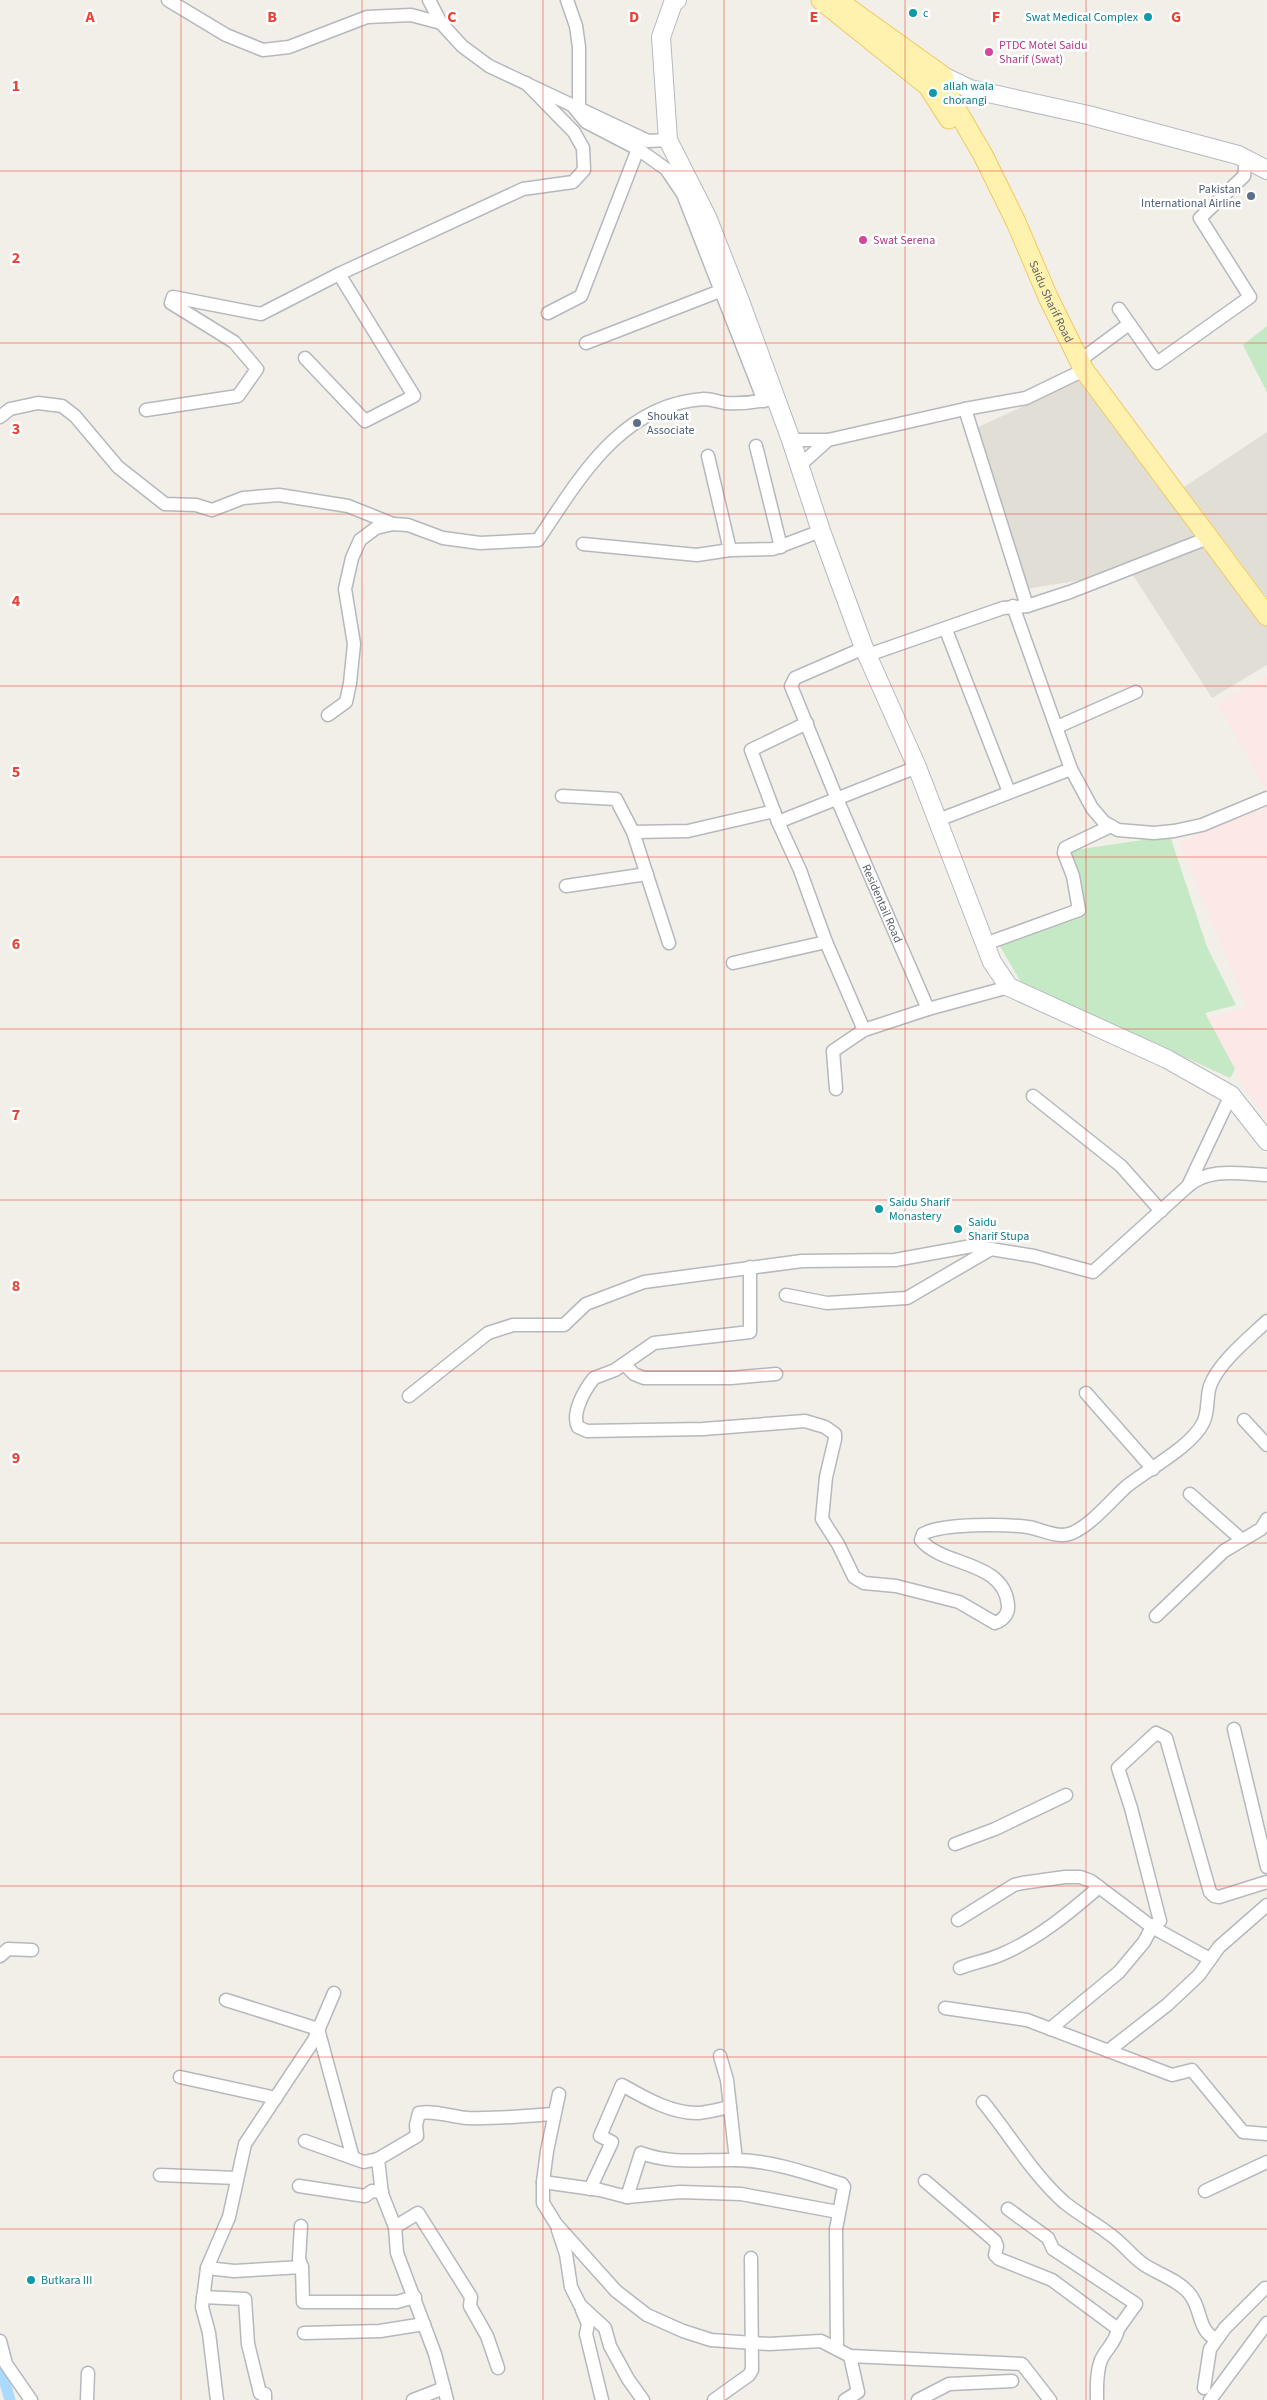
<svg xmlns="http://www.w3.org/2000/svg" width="1267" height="2400" viewBox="0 0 1267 2400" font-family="'Source Sans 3',sans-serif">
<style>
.education{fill:#e1ded6}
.medical{fill:#fce8e6}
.green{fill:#c5e8c5}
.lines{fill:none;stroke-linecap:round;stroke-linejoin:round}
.canal{stroke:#aadaff;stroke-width:11}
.street-casing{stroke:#b5b8bc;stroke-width:15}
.secondary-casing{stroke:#b6babf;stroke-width:20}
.primary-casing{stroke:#f2c960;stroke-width:21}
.street{stroke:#fff;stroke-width:12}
.secondary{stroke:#fff;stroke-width:18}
.primary{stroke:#fff2af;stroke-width:19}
.grid{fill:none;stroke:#ea4335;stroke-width:1;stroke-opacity:0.55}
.culture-dot{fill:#0f9aa8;stroke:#fff;stroke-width:2}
.hotel-dot{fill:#d1479c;stroke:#fff;stroke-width:2}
.service-dot{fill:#5c6f8a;stroke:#fff;stroke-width:2}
.labels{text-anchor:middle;stroke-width:5;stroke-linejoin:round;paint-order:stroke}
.culture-label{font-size:12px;fill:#0d838f;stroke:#fff;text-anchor:start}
.hotel-label{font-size:12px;fill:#b23c85;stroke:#fff;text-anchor:start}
.service-label{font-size:12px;fill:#4e5e75;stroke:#fff;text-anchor:end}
.street-label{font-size:12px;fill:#5f6368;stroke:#fff}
.grid-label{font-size:16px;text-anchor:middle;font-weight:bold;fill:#ea4335;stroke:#fff;stroke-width:5;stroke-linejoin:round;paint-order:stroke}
</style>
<rect width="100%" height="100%" fill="#f1efe8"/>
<!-- education -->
<g class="education">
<path d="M1080 380 1267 626V665L1212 698 1131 572 1026 589 972 430Z"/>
<path d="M1267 432V598L1184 487Z"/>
</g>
<!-- medical -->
<g class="medical">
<path d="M1267 675V791L1218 704Z"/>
<path d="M1267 797V1119L1249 1095 1208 1019 1247 1007 1180 843Z"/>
</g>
<!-- green -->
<g class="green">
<path d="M1267 326V392L1243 345Z"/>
<path d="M1170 836 1207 947 1236 1005 1205 1013 1235 1069 1230 1078 1145 1039 1025 989 998 943 1084 913 1068 851Z"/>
</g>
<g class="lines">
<!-- canal -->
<path class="canal" d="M0 2366 10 2400"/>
<defs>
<g id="street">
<path d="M168 0 226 35 263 50 289 47 367 17 411 15 441 23"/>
<path d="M429 0 441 23 462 46 489 66 648 141 668 140"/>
<path d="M567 0 576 26 579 47V108"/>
<path d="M572 105 586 122 638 149 666 169 683 194 764 401"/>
<path d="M1119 309 1157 363 1250 297 1200 218 1244 176 1246 159"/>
<path d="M548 313 581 296 638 149"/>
<path d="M586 343 720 291"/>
<path d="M305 358 365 421 414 396 339 274"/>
<path d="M1079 361 1129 324"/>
<path d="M965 409 1027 606"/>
<path d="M146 410 238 396 257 369 234 342 171 303 173 297 261 314 339 274 523 189 573 182 584 170 583 148 574 132 526 83"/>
<path d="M0 417 10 409 38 403 62 406 75 416 118 467 165 504 196 505 212 510 243 498 279 495 348 506 393 524"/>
<path d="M791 440H828L965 409 1026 398 1084 370"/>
<path d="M756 446 781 547"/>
<path d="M708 456 730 550"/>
<path d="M799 466 828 440"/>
<path d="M583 544 697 555 730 550 773 549 821 531"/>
<path d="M1013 606 1071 769 1092 808 1104 822 1118 830 1154 833 1174 831 1202 825 1267 798"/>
<path d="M946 630 1009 792"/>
<path id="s1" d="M864 648 795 678 791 686 837 799 928 1009"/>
<path d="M868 655 1003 608 1027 606 1070 592 1208 538"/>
<path d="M328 715 346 702 350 683 354 644 345 589 352 558 360 540 376 528 393 524 408 525 443 538 480 543 538 540C579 479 621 404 704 399 711 399 719 402 726 403 743 404 759 402 776 398"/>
<path d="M807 723 751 750 778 822 800 870 826 942 864 1030"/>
<path d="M1057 727 1136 692"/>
<path d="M562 796 616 799 633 832 669 943"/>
<path d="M938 820 1071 769"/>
<path d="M778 822 917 767"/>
<path d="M633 832 688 831 774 811"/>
<path d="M566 886 647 874"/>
<path d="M985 944 1079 910 1073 876 1064 853 1065 848 1111 826"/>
<path d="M733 963 826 942"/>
<path d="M836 1089 833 1051 864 1030 928 1009 1009 987"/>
<path d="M1033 1096 1121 1166 1161 1211"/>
<path d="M1188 1186C1210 1167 1240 1174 1267 1175"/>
<path d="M750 1267V1332L654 1343 615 1370 594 1378C585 1389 571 1413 578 1427L587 1431 703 1429 805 1421 825 1427 835 1434V1439L826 1477 822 1519 838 1544 854 1577 864 1583 896 1586 959 1602 995 1623C1003 1620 1009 1614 1008 1605 1004 1560 943 1567 921 1540L923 1534C942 1523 1005 1524 1028 1527 1041 1529 1056 1538 1069 1534 1089 1528 1111 1500 1127 1486 1148 1469 1191 1447 1203 1423 1209 1412 1206 1398 1210 1386 1218 1363 1249 1338 1267 1321"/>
<path d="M786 1295 827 1303 907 1298 991 1249"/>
<path d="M624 1364 634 1374 644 1378H731L776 1374"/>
<path d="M1086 1393 1153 1469"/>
<path d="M409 1396 488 1333 513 1325H564L586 1304 644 1282 802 1261 895 1260 972 1246 1034 1256 1093 1272 1188 1186 1231 1095"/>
<path d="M1244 1420 1267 1445"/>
<path d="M1190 1494 1242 1540"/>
<path d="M1156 1616 1224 1551 1261 1529 1267 1519"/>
<path d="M1234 1729 1267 1867"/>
<path d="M955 1844 995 1829 1066 1795"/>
<path d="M958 1920 1014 1885 1022 1883 1065 1877H1080L1091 1881 1152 1927 1210 1959"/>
<path d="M0 1956 8 1949 32 1950"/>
<path d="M960 1968C973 1963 988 1960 1000 1955 1038 1939 1069 1913 1099 1887"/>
<path d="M226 2000 318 2029 353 2158"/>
<path d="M945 2008 1027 2020 1172 2075 1192 2070 1243 2132 1267 2134"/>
<path d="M1050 2029 1119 1972 1144 1942 1152 1927 1160 1921 1131 1808 1118 1768 1156 1733 1166 1738 1210 1892 1214 1896 1219 1897 1267 1882"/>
<path d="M1108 2051 1167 2005 1199 1975 1219 1947 1267 1905"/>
<path d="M720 2056 727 2080 736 2160"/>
<path d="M180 2077 276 2098"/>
<path d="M559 2094 547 2151 543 2182V2203L556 2224 616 2291 647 2315 683 2331 711 2340 769 2344 821 2341 850 2356 1022 2364 1050 2400"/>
<path d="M983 2102C1010 2135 1033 2175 1065 2203 1080 2215 1097 2224 1112 2236 1123 2244 1132 2256 1143 2264 1158 2274 1176 2279 1188 2292 1202 2306 1197 2331 1216 2339"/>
<path d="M305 2141 364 2162 378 2159 417 2136 416 2125 419 2113C436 2110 451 2117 468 2118 496 2119 525 2116 553 2114"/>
<path d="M378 2159 382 2194 395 2227 397 2253 435 2354 447 2400"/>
<path d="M160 2175 237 2178"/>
<path d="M925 2181 995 2241 997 2246 995 2255 999 2259 1052 2280 1118 2329C1116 2342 1106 2349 1101 2360 1096 2373 1097 2387 1097 2400"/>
<path d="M543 2182 600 2190 627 2197 680 2192 741 2194 838 2212"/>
<path d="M299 2186 365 2196 372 2191 382 2192"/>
<path d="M590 2189 612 2142 600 2136 622 2085C645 2098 672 2114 699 2113 709 2112 720 2109 730 2107"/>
<path d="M1205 2191 1267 2162"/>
<path d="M627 2197 641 2153C673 2165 704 2159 737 2160 773 2161 807 2173 842 2184L844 2187 836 2229 837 2349"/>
<path d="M1008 2209 1048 2238 1053 2249 1136 2304 1118 2329"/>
<path d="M301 2226 299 2259 302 2267 303 2302H397L415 2297"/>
<path d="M395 2227 418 2213 471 2297 470 2306 487 2336 498 2368"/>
<path d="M558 2230 566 2254 571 2287 580 2305 605 2328 610 2346 628 2379 643 2400"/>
<path d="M207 2268 234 2271 302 2267"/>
<path d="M203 2297 245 2299 248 2344 260 2393 265 2394V2400"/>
<path d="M582 2310 588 2324 586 2334 602 2400"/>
<path d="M304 2333 380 2331 424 2324"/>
<path d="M0 2341 6 2364 31 2400"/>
<path d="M1204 2388 1210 2349 1225 2328 1265 2288"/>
<path d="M87 2400 88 2373"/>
<path d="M217 2400 209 2333 202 2307 207 2268 229 2217 245 2144 314 2040 334 1993"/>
<path d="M413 2400 444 2388"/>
<path d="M714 2400 749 2375 752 2370 751 2258"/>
<path d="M845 2400 858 2392 850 2356"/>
<path d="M918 2400 949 2384 1012 2381"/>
<path d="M1210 2400 1267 2323"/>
</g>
<g id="secondary">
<path d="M677 0 673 3 661 37 668 140 707 217 740 301 791 440 821 531 864 648 917 767 992 962 1009 987 1167 1059 1231 1095 1267 1141"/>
<path d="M943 76 970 89 1088 115 1238 155 1267 170"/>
</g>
<g id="primary">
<path d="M821 0 928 86 949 119"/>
<path id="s2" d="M837 0 943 76 951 100 983 155 1016 222 1048 297 1084 370 1267 616"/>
</g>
</defs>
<!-- street casing -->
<use href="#street" class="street-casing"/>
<!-- secondary casing -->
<use href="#secondary" class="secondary-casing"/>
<!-- primary casing -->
<use href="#primary" class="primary-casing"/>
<!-- street -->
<use href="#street" class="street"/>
<!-- secondary -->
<use href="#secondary" class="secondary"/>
<!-- primary -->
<use href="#primary" class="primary"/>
</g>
<!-- grid -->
<path class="grid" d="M181 0V2400M362 0V2400M543 0V2400M724 0V2400M905 0V2400M1086 0V2400M0 171H1267M0 343H1267M0 514H1267M0 686H1267M0 857H1267M0 1029H1267M0 1200H1267M0 1371H1267M0 1543H1267M0 1714H1267M0 1886H1267M0 2057H1267M0 2229H1267"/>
<!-- markers -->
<g class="culture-dot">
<circle cx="913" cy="13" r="5"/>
<circle cx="1148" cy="17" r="5"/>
<circle cx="933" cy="93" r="5"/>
<circle cx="879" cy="1209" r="5"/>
<circle cx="958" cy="1229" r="5"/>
<circle cx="31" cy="2280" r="5"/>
</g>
<g class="hotel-dot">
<circle cx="989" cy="52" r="5"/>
<circle cx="863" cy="240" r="5"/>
</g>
<g class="service-dot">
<circle cx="1251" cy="196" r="5"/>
<circle cx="637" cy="423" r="5"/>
</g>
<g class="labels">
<!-- culture labels -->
<g class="culture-label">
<text x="923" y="17">c</text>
<text x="1138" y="21" text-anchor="end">Swat Medical Complex</text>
<text x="943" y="90">allah wala<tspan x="943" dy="14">chorangi</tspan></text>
<text x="889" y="1206">Saidu Sharif<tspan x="889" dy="14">Monastery</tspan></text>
<text x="968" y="1226">Saidu<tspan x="968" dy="14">Sharif Stupa</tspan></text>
<text x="41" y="2284">Butkara III</text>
</g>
<!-- hotel labels -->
<g class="hotel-label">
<text x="999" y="49">PTDC Motel Saidu<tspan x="999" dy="14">Sharif (Swat)</tspan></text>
<text x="873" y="244">Swat Serena</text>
</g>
<!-- service labels -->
<g class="service-label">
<text x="1241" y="193">Pakistan<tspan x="1241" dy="14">International Airline</tspan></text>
<text x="647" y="420" text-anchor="start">Shoukat<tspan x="647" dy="14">Associate</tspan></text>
</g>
<!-- street labels -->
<g class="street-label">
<text dy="4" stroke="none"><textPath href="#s2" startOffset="381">Saidu Sharif Road</textPath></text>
<text dy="4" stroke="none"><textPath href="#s1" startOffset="320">Residentail Road</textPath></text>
</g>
</g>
<g class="grid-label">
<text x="90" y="22">A</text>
<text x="272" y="22">B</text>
<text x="452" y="22">C</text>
<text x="634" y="22">D</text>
<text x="814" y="22">E</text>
<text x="996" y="22">F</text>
<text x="1176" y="22">G</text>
<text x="16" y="91">1</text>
<text x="16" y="263">2</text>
<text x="16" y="434">3</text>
<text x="16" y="606">4</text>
<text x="16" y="777">5</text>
<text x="16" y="949">6</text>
<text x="16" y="1120">7</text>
<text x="16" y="1291">8</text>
<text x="16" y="1463">9</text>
</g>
</svg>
